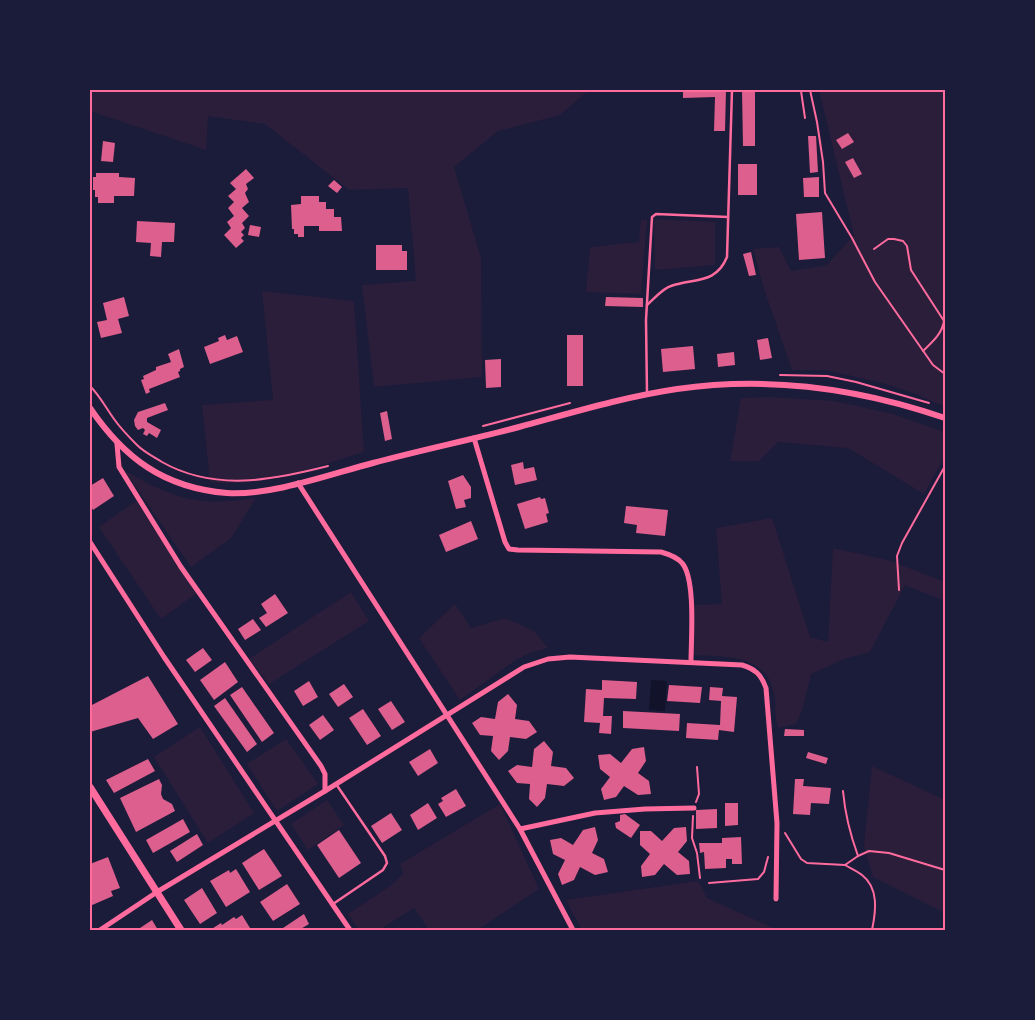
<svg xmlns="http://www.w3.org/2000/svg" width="1035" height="1020" viewBox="0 0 1035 1020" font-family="'DM Sans',sans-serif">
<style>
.green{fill:#2a1e3b}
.water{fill:#12122b}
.building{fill:#dd5f8e}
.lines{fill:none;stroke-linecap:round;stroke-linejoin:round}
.path{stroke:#ff6b9d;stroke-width:2}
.service{stroke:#ff6b9d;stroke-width:2.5}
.minor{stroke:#ff6b9d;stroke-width:5}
.tertiary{stroke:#ff6b9d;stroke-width:6}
.secondary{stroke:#ff6b9d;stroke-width:7}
.neatline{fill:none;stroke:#ff6b9d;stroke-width:2}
</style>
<rect width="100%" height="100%" fill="#1b1b3a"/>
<!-- green -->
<g class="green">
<path d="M90 90H589L560 115 498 131 454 167 481 258 482 377 374 387 362 285 416 281 408 188 349 190 265 124 208 116 206 150 90 111Z"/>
<path d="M819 90H945V407L916 394 882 383 826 370H792L764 289 753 249 779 247 791 271 827 265 854 235Z"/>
<path d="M654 219 715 222V265L655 270Z"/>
<path d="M641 220H647L641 294 586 292 590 247 639 242Z"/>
<path d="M262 291 354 301 364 452C316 466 260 489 210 482L202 405 273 400Z"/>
<path d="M771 397 833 401 858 406 893 414 945 432V456L924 494 848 448 778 442 759 461H730L741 398Z"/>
<path d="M124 470C174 499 198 507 256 498L231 538 191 567Z"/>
<path d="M136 501 197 593 161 619 99 527Z"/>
<path d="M772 518 810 637 828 642 833 548 888 560 945 582V601L905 585 870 652 844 659 811 674 802 711 796 724 779 728C773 718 777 706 774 694 766 653 725 657 692 655L693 605 722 604 716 528Z"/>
<path d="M351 592 369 621 269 684 249 659Z"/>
<path d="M455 604 471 628 505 618 534 631 548 648 533 652 517 659 460 700 419 638Z"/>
<path d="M200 727 254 813 208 843 154 757Z"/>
<path d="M286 739 318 784 277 811 247 764Z"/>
<path d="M872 766 945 800V913L873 877 864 846Z"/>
<path d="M327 800 344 825 308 850 291 824Z"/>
<path d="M500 804 539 889 477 930H429L414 908 379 930H359L348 914 390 886 403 874 400 864Z"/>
<path d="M698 881 707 898 778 930H582L566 900Z"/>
</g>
<!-- water -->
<path class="water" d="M651 680 667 681 665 711 649 710Z"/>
<!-- building -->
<g class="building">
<path d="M683 90H726L725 131H714L715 97 683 98Z"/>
<path d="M742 90H755V146H743Z"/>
<path d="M848 133 854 142 842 149 836 140Z"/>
<path d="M808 136H816L818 172 810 173Z"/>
<path d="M103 141 115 143 113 162 101 161Z"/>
<path d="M853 158 862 174 854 178 845 162Z"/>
<rect x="738" y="164" width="19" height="31"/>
<path d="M246 169 254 178 246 184 248 189 245 193 249 202 242 208 249 216 242 223 245 228 241 232 244 235 241 238 244 241 236 248 224 235 231 228 227 222 234 216 228 208 234 202 228 196 236 189 230 183Z"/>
<path d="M96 173H119V177L135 178 134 196H114V203H98V197H95V190H93V177H96Z"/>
<path d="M819 177V197H804L803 178Z"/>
<path d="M334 180 342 187 337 193 328 186Z"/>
<path d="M301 196H319V202H326V209H334V217H341L342 231H319V226H304V237H298V234H294V229H292L291 205 301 204Z"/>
<path d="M822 212 825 258 799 260 796 214Z"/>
<path d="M137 221 175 223 174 242H162L161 257 150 256 151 243 136 242Z"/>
<path d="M250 225 261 227 259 237 248 235Z"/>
<path d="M376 245H402V251H407V270H376Z"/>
<path d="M751 252 756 275 749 276 743 254Z"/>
<path d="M124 297 129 316 118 319 122 333 101 338 97 322 107 320 103 303Z"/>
<path d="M606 297 643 298V307L605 306Z"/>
<path d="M225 335 227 340 237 336 243 352 210 364 204 347 219 341 218 338Z"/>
<rect x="567" y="335" width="16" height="51"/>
<path d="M768 338 772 358 760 360 757 340Z"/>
<path d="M693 346 695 369 663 372 661 349Z"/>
<path d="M179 349 184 367 180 369V371L178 372 180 377 149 389 150 392 146 394 141 380 144 379 143 376 156 370V367L171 362 168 354Z"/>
<path d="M734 352 735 365 718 367 717 354Z"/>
<path d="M501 359V387L486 388 485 360Z"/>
<path d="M165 403 168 410 147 418V422L161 430 157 438 149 433 147 436 143 434 145 430 143 428 138 430 135 426 134 420 138 412Z"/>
<path d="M387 411 392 439 385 441 380 413Z"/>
<path d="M523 462 524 469 534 467 537 480 515 485 511 465Z"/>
<path d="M463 475 471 487V498L464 500 466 507 456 509 448 481Z"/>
<path d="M103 478 114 496 93 510 90 505V486Z"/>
<path d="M540 497 541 499 545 498 549 513 546 514 548 522 525 529 517 504Z"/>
<path d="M626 506 668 510 665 536 636 533 637 525 624 523Z"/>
<path d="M471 521 478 539 446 552 439 535Z"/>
<path d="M275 594 288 613 266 627 259 618 267 613 261 604Z"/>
<path d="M253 619 261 630 245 640 238 629Z"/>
<path d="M203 648 212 660 195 672 186 660Z"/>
<path d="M225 662 238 682 214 700 200 680Z"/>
<path d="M148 676 178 724 153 739 138 718 90 732V706Z"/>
<path d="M602 680 637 682 636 699 604 698 603 716H612L611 734 599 733 600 723 584 722 586 689 602 690Z"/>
<path d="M309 681 318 697 303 706 294 691Z"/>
<path d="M344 684 353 697 338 707 329 694Z"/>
<path d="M669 685 702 687 700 703 667 701Z"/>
<path d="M242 687 274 733 262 742 230 695Z"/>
<path d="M710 687 723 688 722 696 737 697 734 732 719 730 718 740 686 738 687 723 720 725 721 701 709 700Z"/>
<path d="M508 694 517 705 515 719 529 721 537 732 526 739 510 737 508 751 499 760 491 751 493 736 480 735 472 723 481 717 495 719 498 702Z"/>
<path d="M225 698 257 744 247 752 214 706Z"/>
<path d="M391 701 405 722 392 730 378 709Z"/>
<path d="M363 709 381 736 367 745 349 718Z"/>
<path d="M623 711 680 714 679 731 623 728Z"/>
<path d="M323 715 334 730 320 740 309 725Z"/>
<path d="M785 729 804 730V736H784Z"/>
<path d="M544 741 553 752 551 766 566 768 574 778 564 786 547 784 545 798 537 807 529 799 530 784 517 783 508 771 517 765 532 767 534 749Z"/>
<path d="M644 747 646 761 638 773 649 781 651 794 638 795 624 786 616 797 604 800 601 789 610 777 600 769 598 755 610 754 621 763 632 749Z"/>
<path d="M430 749 438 763 418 776 409 762Z"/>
<path d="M808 752 828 758 826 764 806 758Z"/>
<path d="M148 759 155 771 114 793 106 780Z"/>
<path d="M159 779 162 785 161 794 163 799 172 804 175 811 136 832 120 798Z"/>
<path d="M795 779H804L803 786 831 788 829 804 811 803 810 815 793 814Z"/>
<path d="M456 789 466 806 446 817 438 804 443 801 441 798Z"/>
<path d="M428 803 437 818 418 830 410 815Z"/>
<path d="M725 803H738V825L725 826Z"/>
<path d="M717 809V828L696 829V810Z"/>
<path d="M391 813 402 830 382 843 371 826Z"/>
<path d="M625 814 640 825 631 838 616 828 615 823 620 821V815Z"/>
<path d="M183 819 190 832 153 853 146 840Z"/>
<path d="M595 827 598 840 592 853 604 859 608 872 595 875 580 867 574 880 562 885 558 874 565 860 553 854 550 840 561 838 573 845 583 830Z"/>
<path d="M686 827 687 841 678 852 689 861 690 874 677 875 664 864 655 875 642 877 641 866 650 854 640 845V831H651L662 841 674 828Z"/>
<path d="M339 830 361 863 339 878 317 845Z"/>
<path d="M197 834 203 845 177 862 170 851Z"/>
<path d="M741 837 742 864H732V859H726V868L705 869 704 852 700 853 699 843H722V838Z"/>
<path d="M264 849 282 876 259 890 242 863Z"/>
<path d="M108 857 120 888 111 891 113 896 90 906V864Z"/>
<path d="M236 869 250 892 226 907 210 881 229 870 230 873Z"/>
<path d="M287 884 300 904 273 921 260 902Z"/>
<path d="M202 888 217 913 200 924 184 900Z"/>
<path d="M304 914 309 924 299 930H280Z"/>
<path d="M242 915 250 928 247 930H210L221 923 222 925 234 917 236 919Z"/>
<path d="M152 920 158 930H137Z"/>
</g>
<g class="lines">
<!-- path -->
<g class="path">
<path d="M803 90 801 91 805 118"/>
<path d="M810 90 817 122 823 162 825 193 852 238 875 282 933 365 945 374"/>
<path d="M874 249 888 239H894L903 241 907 246 911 270 944 321C942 334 932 342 923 351"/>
<path d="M780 375 827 376 856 382 929 403"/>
<path d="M90 386C100 396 106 408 114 419 121 429 129 437 137 445 144 452 154 457 162 462 215 492 273 480 328 466"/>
<path d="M483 426 570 403"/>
<path d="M899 590 897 556 902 543 945 466"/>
<path d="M843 791C845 814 850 834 858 856"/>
<path d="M696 802 699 794 697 767"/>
<path d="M693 816 692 838 697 853 700 878"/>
<path d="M785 833 801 859 807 863 845 865 858 856 869 851 889 853 945 870"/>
<path d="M845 865C850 868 857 871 862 875 879 888 876 911 872 930"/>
<path d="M709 883 758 879 764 872 768 857"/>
</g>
<!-- service -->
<g class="service">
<path d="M647 305C654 299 663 288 671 286 695 278 716 284 727 257L732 90"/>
<path d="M647 393 646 320 652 217 656 214 728 217"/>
<path d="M333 904 383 870 387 863 385 856 336 784"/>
</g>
<!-- minor -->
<g class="minor">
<path d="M474 438 505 542 509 549 518 550 661 552C668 554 677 557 682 563 696 579 691 639 691 662"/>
<path d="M117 444 119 467 181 567 321 766 325 774V791"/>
<path d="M298 483 520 829 573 930"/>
<path d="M90 542 164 657 350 930"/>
<path d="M520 829 595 813 645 809 694 808"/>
<path d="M100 930 157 892 325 791 524 667 548 659 570 657 742 665C755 669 761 674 766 688L777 823 776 899"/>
</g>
<!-- tertiary -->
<path class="tertiary" d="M90 408C124 458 164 488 227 493 271 496 331 474 373 463 421 450 470 440 519 427 571 413 623 397 677 389 768 376 858 388 945 418"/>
<!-- secondary -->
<path class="secondary" d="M90 787 181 930"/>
</g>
<!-- border -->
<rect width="1035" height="1020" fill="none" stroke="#1b1b3a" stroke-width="182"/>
<rect x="91" y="91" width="853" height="838" class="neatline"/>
</svg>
